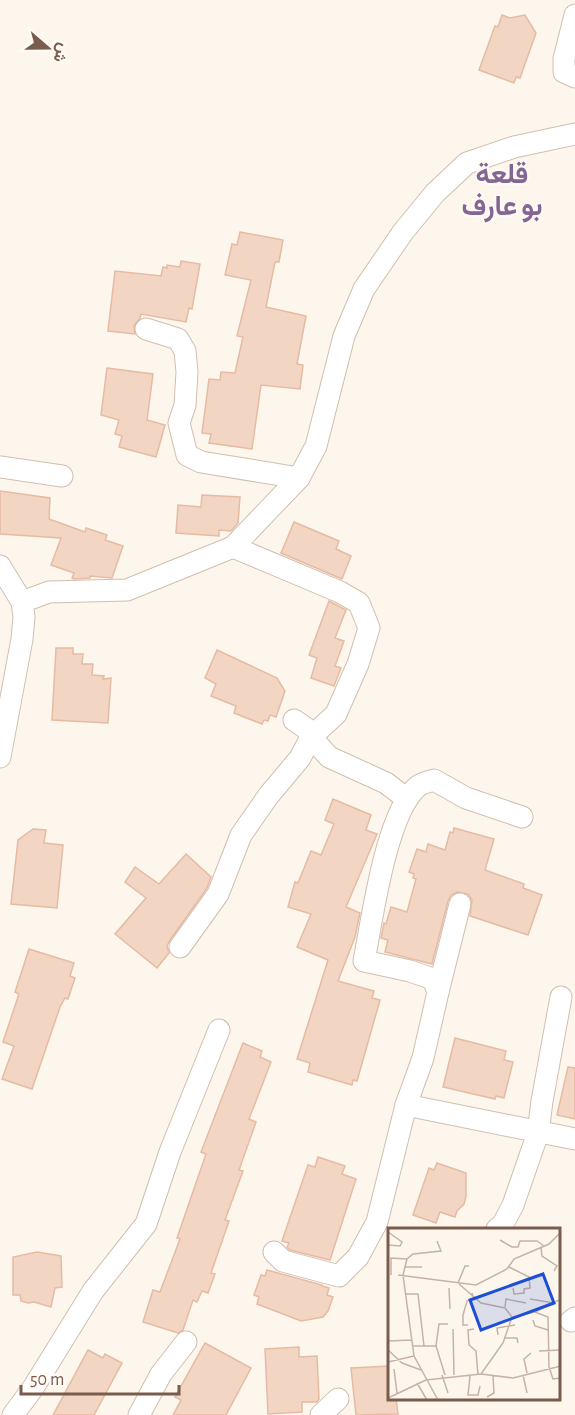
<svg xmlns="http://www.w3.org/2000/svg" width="575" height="1415" viewBox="0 0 575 1415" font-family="'Alegreya Sans',Vazirmatn,sans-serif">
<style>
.building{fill:#f3d5c3;stroke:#e6bba3;stroke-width:1.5}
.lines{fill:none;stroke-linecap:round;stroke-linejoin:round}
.street-casing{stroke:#d1beb0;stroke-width:23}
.street{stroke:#fff;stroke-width:21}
.labels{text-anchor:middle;stroke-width:4.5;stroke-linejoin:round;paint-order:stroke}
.district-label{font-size:28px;font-weight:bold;fill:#846695;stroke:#fffaf3}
.inset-road{fill:none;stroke:#c5b3a7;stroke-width:1.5}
.view{fill:#1d4ed8;fill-opacity:0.15;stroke:#1d4ed8;stroke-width:3}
.inset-edge{fill:none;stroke:#7a5c4d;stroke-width:3}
</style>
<rect width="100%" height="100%" fill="#fdf6ec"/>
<!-- building -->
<g class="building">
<path d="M502 15 510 18 525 15 536 33 520 78 516 77 514 83 479 70 495 26 498 27Z"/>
<path d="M240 232 283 240 279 262H275L266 307 306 316 297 364 303 365 300 389 261 385 252 449 209 443 211 434 202 433 209 379 220 380 221 372 235 373 243 337 237 336 251 280 225 275 232 244 237 245Z"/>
<path d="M181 261 200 264 192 309 189 308 186 322 141 314 140 318 134 326 135 334 108 331 115 271 161 276 163 267 167 268V265L180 267Z"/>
<path d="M107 368 153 374 147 420 165 425 156 457 119 447 122 436 115 434 119 420 101 415Z"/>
<path d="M0 491 50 498 49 519 85 532 86 528 107 535 105 540 123 546 112 578 90 576V578L74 579 72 578 74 573 51 565 61 538 0 534Z"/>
<path d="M202 495 240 497 238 523 231 531 219 530V536L176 533 178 505 201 507Z"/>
<path d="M294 522 339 541 336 549 351 556 342 579 281 553Z"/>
<path d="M329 601 346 610 335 638 344 641 335 666 341 668 334 686 311 678 317 658 309 655Z"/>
<path d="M56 648H73V654H83L82 664H93L92 675 104 676 103 679 111 678 108 723 52 720Z"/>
<path d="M217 650 277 678 285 691 276 717 270 715 268 721 264 720 262 724 234 713 236 706 211 696 216 684 205 678Z"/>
<path d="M333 799 371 815 366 830 377 834 346 907 360 913 355 937 338 981 374 991 372 998 380 1000 357 1081 353 1080 352 1085 308 1072 310 1063 297 1059 328 960 297 947 311 914 288 907 295 882 298 883 311 851 321 855 334 824 325 820Z"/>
<path d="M454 828 494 839 485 870 524 884 523 888 542 895 528 935 470 916 472 900 468 894 457 892 451 895 448 901 432 964 385 952 388 940 381 938 384 923 386 924 391 907 407 912 416 879 413 878 414 874 409 872 417 849 426 852 428 844 445 850 450 832 453 833Z"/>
<path d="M33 829 46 830 44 843 63 845 57 908 11 904 18 840Z"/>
<path d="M186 854 211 877 207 888 170 940 167 946 169 953 157 968 115 934 146 898 125 882 135 867 159 884Z"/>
<path d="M29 949 74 963 70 976 75 978 68 999 65 998 60 1007 32 1089 2 1079 14 1046 3 1042 19 994 15 992Z"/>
<path d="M455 1038 506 1051 504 1060 513 1062 504 1098 496 1096 495 1099 443 1087Z"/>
<path d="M243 1043 262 1051 260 1057 271 1062 249 1119 256 1122 239 1170 243 1171 225 1220 229 1221 211 1273 215 1274 208 1293 202 1291 197 1302 193 1300 183 1330 178 1333 143 1322 153 1290 160 1292 180 1239 177 1238 206 1154 201 1152Z"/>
<path d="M568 1067 575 1068V1119L557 1115Z"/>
<path d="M318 1157 345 1166 342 1174 356 1179 330 1260 290 1250 287 1247 289 1243 282 1241 308 1165 315 1167Z"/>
<path d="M437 1163 466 1173V1197L464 1204 457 1211 455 1217 440 1212 436 1223 413 1215 429 1168 434 1170Z"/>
<path d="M37 1252 61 1256 62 1287 55 1288 51 1307 34 1302 28 1303 21 1301 20 1295H13V1257Z"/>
<path d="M267 1270 322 1285V1286L329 1288 327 1295 333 1297 328 1311 323 1317 301 1321 257 1304 259 1297 254 1295 261 1275 265 1276Z"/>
<path d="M205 1343 251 1368 226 1415H173L181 1400 175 1397Z"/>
<path d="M299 1347V1357L317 1356 319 1399 317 1402H302V1412L268 1414 265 1349Z"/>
<path d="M88 1350 103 1358 105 1354 122 1363 94 1415H53Z"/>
<path d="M389 1366V1398H396L398 1414 356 1415 351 1368Z"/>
</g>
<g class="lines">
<defs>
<g id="street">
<path d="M575 15 564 59V72L575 77"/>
<path d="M146 329 178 339 185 351 187 372 185 405 179 423 187 455 201 462 299 478"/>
<path d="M0 467 62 476"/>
<path d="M0 566 22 602"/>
<path d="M294 720 307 729 311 737 329 757 386 783 407 799"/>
<path d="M0 757 22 639 24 617 22 602 49 592 127 590 233 547 299 478 316 446 344 336 364 289 403 232 435 193 467 163 514 147 575 134"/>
<path d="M522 817 466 798 434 780C428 782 421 783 417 787 386 814 372 920 364 961L410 971 433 979 438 992 423 1058 406 1105 575 1139"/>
<path d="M180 947 218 894 241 835 269 795 300 758 311 737 336 714 358 664 369 628 359 603 340 592 233 547"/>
<path d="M438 992 460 904"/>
<path d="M497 1229 503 1224 513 1205 538 1133 542 1101 561 997"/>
<path d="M274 1252 283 1261 339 1276 358 1257 377 1222 406 1105"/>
<path d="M571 1321 575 1318"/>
<path d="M13 1415 33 1388 93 1291 146 1224 170 1152 219 1030"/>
<path d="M139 1415 161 1374 186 1342"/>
<path d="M321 1415 338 1399"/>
</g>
</defs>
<!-- street casing -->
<use href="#street" class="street-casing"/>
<!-- street -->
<use href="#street" class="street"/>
</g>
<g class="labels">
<!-- district labels -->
<g class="district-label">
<text x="502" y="183">قلعة<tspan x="502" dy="32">بو عارف</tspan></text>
</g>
</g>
<!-- overview -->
<g transform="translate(388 1228)">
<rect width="172" height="172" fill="#fdf6ec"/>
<path class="inset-road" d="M0 4 14 14 12 18 0 17M112 12 124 19H130L132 13H149L156 18M153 19 154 28 169 38 166 43M16 39H34M121 39 141 49 142 60 136 61V65L126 66 125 60M3 47V30L19 31M10 47 88 57 119 41 126 31 161 16 173 4M15 47 19 31 25 26 53 23 49 13M15 47 26 128 50 172M70 55 77 38H81M71 56 93 75 117 80 124 89 147 84 160 89 161 139 165 151 173 150M61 60 62 81M18 66H30L36 118M142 71 166 75M117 79 118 71 138 75M147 84 173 71M145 92 147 98 160 102M80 97H75V87L79 73 86 71 84 65M65 101 66 147M86 101 80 102 81 117 88 123 90 147M110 107 109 100 127 97M116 110H129L130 115M0 113 24 112M25 118H48M0 122 14 135 33 142M151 123 173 122M0 134 26 128M6 141 9 165M139 145 136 131 143 125M93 146 115 115 124 89M54 147 60 165M57 147 48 118 51 96H60M135 147 139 165M82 148 80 167H90L92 158M38 152 93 146 125 150 173 138M29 155 39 172M99 169 106 165 105 148M0 170 38 152"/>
<path class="view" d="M155 46 166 75 93 102 82 72Z"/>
<rect width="172" height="172" class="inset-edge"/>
</g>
<!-- north arrow -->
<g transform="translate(48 48) rotate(110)" stroke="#fffaf3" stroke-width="4.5" paint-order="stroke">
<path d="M0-4.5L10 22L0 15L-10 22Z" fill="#7a5c4d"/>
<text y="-9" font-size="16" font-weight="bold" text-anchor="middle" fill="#7a5c4d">ش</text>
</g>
<!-- scale -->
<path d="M21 1385v9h158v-9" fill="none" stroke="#7a5c4d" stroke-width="3"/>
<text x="30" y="1385" font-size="18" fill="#7a5c4d" stroke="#fffaf3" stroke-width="4.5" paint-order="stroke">50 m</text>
</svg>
